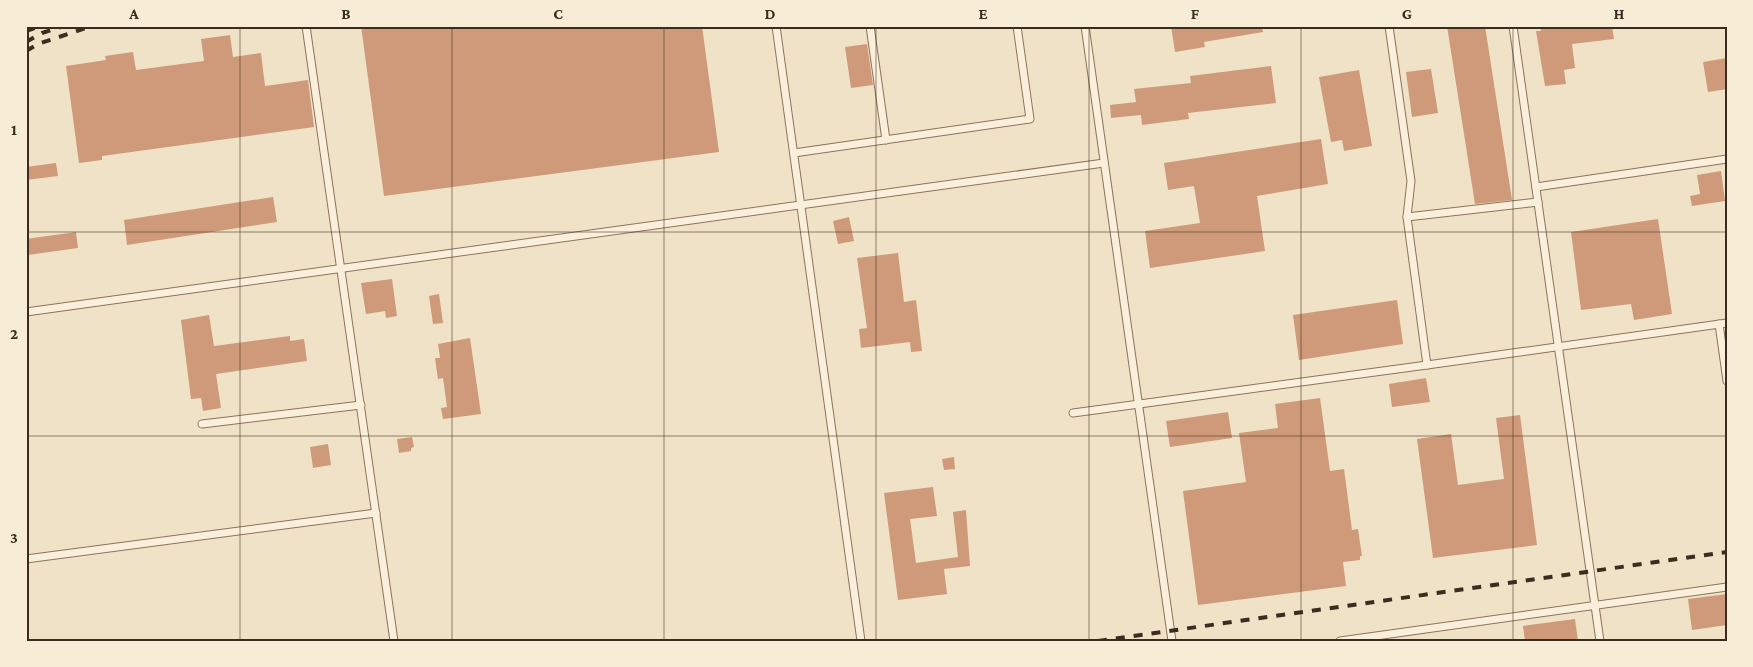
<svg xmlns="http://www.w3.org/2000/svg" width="1753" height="667" viewBox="0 0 1753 667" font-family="'Crimson Pro',serif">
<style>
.building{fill:#cf9a7a}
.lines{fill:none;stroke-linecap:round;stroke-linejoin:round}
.lane-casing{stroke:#8c735b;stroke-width:9}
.lane{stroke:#faefda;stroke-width:7}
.rail{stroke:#3c2c1f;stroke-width:4;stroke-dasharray:9 9;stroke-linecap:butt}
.grid{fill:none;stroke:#3c2c1f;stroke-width:1;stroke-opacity:0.55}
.neatline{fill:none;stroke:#3c2c1f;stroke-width:2}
.grid-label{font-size:16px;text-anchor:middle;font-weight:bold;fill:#3c2c1f}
</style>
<rect width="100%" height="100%" fill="#f0e2c6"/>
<!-- building -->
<g class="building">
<path d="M361 26H702L719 152 384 196Z"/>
<path d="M1171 26H1262L1263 32 1204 42 1205 47 1175 52Z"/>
<path d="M1447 26H1485L1512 200 1475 204Z"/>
<path d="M1540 26H1612L1614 39 1572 44 1575 68 1564 70 1566 84 1545 86 1536 31H1541Z"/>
<path d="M230 35 233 57 261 53 265 86 308 80 314 127 102 156V160L79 163 66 66 106 60 105 56 133 52 136 70 204 61 201 39Z"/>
<path d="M867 44 873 85 851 88 845 47Z"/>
<path d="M1727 58V89L1708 92 1703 62Z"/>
<path d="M1271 66 1276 103 1188 113 1189 119 1142 125 1141 115 1111 118 1110 105 1136 102 1134 89 1191 83 1190 76Z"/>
<path d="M1431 69 1438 113 1412 117 1406 72Z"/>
<path d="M1359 70 1372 146 1344 151 1342 140 1331 142 1319 77Z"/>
<path d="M1321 139 1328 184 1257 196 1265 251 1150 268 1145 231 1200 223 1194 186 1168 190 1164 163Z"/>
<path d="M56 163 58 176 26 180V167Z"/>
<path d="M1721 171 1725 201 1692 206 1690 196 1700 194 1697 175Z"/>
<path d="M273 197 277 222 127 245 124 220Z"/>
<path d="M849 217 854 241 838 244 833 221Z"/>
<path d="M1658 219 1672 314 1634 320 1631 304 1581 310 1571 232Z"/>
<path d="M76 232 78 248 28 255 26 239Z"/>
<path d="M898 253 904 302 916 300 922 351 911 352 910 342 861 348 859 329 867 328 857 258Z"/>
<path d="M392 279 397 316 386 318 385 311 366 314 361 283Z"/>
<path d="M439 294 443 323 433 324 429 296Z"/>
<path d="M1397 300 1403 344 1299 360 1293 315Z"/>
<path d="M209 315 214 346 290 336V341L304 339 307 361 216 374 221 408 203 411 201 398 191 399 181 320Z"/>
<path d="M470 338 481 414 443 419 441 408 447 407 443 378 438 379 435 358H440L438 344Z"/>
<path d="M1426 378 1430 402 1392 407 1389 384Z"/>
<path d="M1320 398 1330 471 1344 469 1352 530 1358 529 1362 556H1360V560L1343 562 1346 586 1198 605 1183 491 1246 482 1239 433 1278 428 1275 404Z"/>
<path d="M1228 412 1232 438 1170 447 1166 421Z"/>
<path d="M1520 415 1537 545 1433 558 1417 439 1451 434 1458 485 1504 479 1496 418Z"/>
<path d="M412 437 414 447 411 448V451L399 453 397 439Z"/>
<path d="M328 444 331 465 313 468 310 447Z"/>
<path d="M954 457 955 469 944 470 942 459Z"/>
<path d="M933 487 937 516 910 519 916 563 958 557 953 512 966 510 970 566 944 569 947 594 898 600 884 493Z"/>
<path d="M1727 594V625L1692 630 1688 599Z"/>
<path d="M1575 619 1578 641H1525L1523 626Z"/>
</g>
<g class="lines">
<defs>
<g id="lane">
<path d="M306 26 394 641"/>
<path d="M776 26 861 641"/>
<path d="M870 26 886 140"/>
<path d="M1085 26 1172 641"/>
<path d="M1389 26 1411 181 1407 217"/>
<path d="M1513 26 1600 641"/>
<path d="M794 153 1030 119 1017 26"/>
<path d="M1536 187 1727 159"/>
<path d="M1538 202 1407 217 1427 365 1727 323"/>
<path d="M26 312 1104 163"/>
<path d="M1719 324 1727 381"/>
<path d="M1073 413 1427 365"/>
<path d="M202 424 361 405"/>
<path d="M26 559 376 513"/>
<path d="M1340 641 1727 587"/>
</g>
</defs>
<!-- lane casing -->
<use href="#lane" class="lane-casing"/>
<!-- lane -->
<use href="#lane" class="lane"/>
<!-- rail -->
<g class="rail">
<path d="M26 31 41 26"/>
<path d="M26 42 42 33 64 26"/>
<path d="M26 51 38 44 92 26"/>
<path d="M1098 641 1727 552"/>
</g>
</g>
<!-- grid -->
<path class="grid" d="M240 26V641M452 26V641M664 26V641M876 26V641M1089 26V641M1301 26V641M1513 26V641M26 232H1727M26 436H1727"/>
<!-- border -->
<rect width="1753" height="667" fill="none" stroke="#f7ecd6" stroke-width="55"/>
<rect x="28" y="28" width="1698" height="612" class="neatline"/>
<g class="grid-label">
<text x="134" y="19">A</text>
<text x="346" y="19">B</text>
<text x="558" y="19">C</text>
<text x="770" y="19">D</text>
<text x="983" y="19">E</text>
<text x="1195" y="19">F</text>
<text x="1407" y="19">G</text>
<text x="1619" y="19">H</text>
<text x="14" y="135">1</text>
<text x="14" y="339">2</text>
<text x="14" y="543">3</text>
</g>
</svg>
